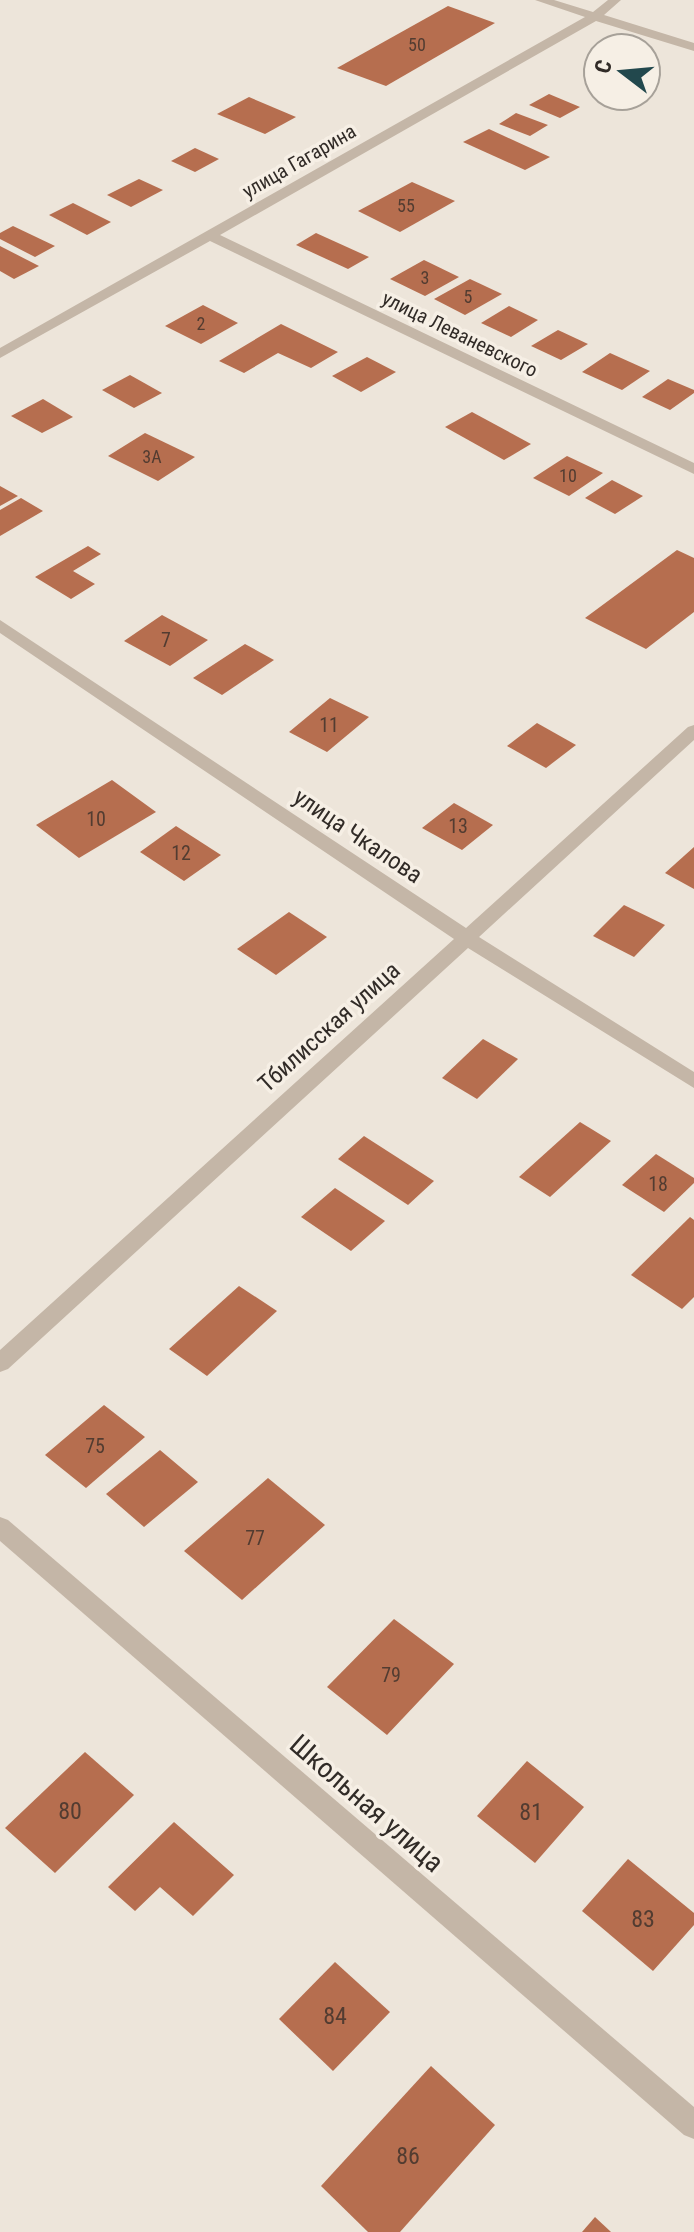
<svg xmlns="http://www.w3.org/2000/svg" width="694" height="2232" viewBox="0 0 694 2232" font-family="'Roboto Condensed',sans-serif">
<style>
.building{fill:#b66e4f}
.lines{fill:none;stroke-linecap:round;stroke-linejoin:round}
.minor{fill:#c4b6a7;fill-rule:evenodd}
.labels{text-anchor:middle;stroke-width:7;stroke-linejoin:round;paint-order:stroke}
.far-number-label{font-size:18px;fill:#523c31}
.far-street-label{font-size:20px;fill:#312b27;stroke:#f6efe5}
.number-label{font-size:20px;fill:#523c31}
.street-label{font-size:24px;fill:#312b27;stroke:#f6efe5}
.near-number-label{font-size:24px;fill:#523c31}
.near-street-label{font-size:28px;fill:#312b27;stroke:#f6efe5}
</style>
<rect width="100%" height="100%" fill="#ede5da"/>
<!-- building -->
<g class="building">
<path d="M448 6 495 23 386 86 337 68Z"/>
<path d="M549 94 580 107 560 118 529 105Z"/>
<path d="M249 97 296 117 265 134 217 114Z"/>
<path d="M516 113 548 125 530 136 499 124Z"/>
<path d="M489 129 550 157 525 170 463 142Z"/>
<path d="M195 148 219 159 195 172 171 161Z"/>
<path d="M139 179 163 190 131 207 107 195Z"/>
<path d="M412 182 455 201 400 232 358 211Z"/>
<path d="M73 203 111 222 87 235 49 215Z"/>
<path d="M13 226 55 246 35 257 0 239V233Z"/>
<path d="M316 233 369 257 348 269 296 245Z"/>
<path d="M0 246 39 266 14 279 0 271Z"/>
<path d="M424 260 459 277 425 296 390 279Z"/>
<path d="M470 279 502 294 465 315 434 299Z"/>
<path d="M203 305 238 323 201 344 165 326Z"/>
<path d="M509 306 538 320 511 337 481 323Z"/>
<path d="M281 324 338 352 311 368 278 353 244 373 219 361Z"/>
<path d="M558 330 588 344 561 360 531 346Z"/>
<path d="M610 353 650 371 622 390 582 372Z"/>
<path d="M367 357 396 372 361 392 332 376Z"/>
<path d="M130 375 162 393 134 408 102 390Z"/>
<path d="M668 379 694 390V393L670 410 642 397Z"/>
<path d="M43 399 73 417 42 433 11 416Z"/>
<path d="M472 412 531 444 504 460 445 427Z"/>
<path d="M145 433 195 457 158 481 108 456Z"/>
<path d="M567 456 603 473 569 496 533 478Z"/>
<path d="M612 480 643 496 615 514 585 498Z"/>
<path d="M0 486 18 496 0 506Z"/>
<path d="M21 498 43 511 0 536V510Z"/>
<path d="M88 546 101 554 73 571 95 584 71 599 35 577Z"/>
<path d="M677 550 694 558V612L646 649 585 618Z"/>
<path d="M162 615 208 640 170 666 124 641Z"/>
<path d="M245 644 274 660 222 695 193 678Z"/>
<path d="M330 698 369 717 327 752 289 732Z"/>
<path d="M537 723 576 745 546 768 507 746Z"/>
<path d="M112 780 156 812 79 858 36 825Z"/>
<path d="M454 803 493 825 462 850 422 828Z"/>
<path d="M176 826 221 855 184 881 140 852Z"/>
<path d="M694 847V889L665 873Z"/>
<path d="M624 905 665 925 634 957 593 936Z"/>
<path d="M289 912 327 937 276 975 237 949Z"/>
<path d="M483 1039 518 1059 477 1099 442 1078Z"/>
<path d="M580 1122 611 1141 550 1197 519 1177Z"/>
<path d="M364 1136 434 1181 408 1205 338 1159Z"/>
<path d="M656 1154 694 1178V1183L664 1212 622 1185Z"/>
<path d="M335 1188 385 1221 351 1251 301 1217Z"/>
<path d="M690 1217 694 1220V1297L682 1309 631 1275Z"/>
<path d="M239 1286 277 1311 207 1376 169 1349Z"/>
<path d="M104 1405 145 1437 86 1488 45 1455Z"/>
<path d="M160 1450 198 1482 144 1527 106 1494Z"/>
<path d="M268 1478 325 1525 242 1600 184 1551Z"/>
<path d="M394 1619 454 1664 387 1735 327 1687Z"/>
<path d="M85 1752 134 1795 55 1873 5 1828Z"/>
<path d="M527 1761 584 1807 535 1863 477 1816Z"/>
<path d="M174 1822 234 1875 193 1916 160 1887 135 1911 108 1887Z"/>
<path d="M628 1859 694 1913V1925L653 1971 582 1911Z"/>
<path d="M335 1962 390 2012 333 2071 279 2019Z"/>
<path d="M431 2066 495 2125 400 2232H368L321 2186Z"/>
<path d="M595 2217 611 2232H582Z"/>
</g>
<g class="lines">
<!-- minor -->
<g class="minor">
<path d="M535 0H554L593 12 608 0H621L604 15 694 43V51L596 21 220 235 694 463V474L210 241 0 358V348L585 17Z"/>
<path d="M0 620 466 928 688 727 694 725V740L479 937 694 1072V1088L468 948 8 1369 0 1372V1350L454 939 0 633Z"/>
<path d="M0 1517 8 1520 694 2107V2139L684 2135 0 1541Z"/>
</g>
</g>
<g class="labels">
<!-- far-number labels -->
<g class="far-number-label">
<text x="417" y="51">50</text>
<text x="406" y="212">55</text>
<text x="425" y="284">3</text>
<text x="468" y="303">5</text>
<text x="201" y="330">2</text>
<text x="152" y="463">3А</text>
<text x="568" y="482">10</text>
</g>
<!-- far-street labels -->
<g class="far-street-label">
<text transform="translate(299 161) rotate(-30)" y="7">улица Гагарина</text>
<text transform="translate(460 334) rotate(26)" y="7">улица Леваневского</text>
</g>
<!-- number labels -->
<g class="number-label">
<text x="166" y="647">7</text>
<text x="329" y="732">11</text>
<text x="96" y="826">10</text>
<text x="458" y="833">13</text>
<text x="181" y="860">12</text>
<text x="658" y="1191">18</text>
<text x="95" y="1453">75</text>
<text x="255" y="1545">77</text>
<text x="391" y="1682">79</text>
</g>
<!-- street labels -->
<g class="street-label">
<text transform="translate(358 836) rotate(34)" y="8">улица Чкалова</text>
<text transform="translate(329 1027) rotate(-42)" y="8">Тбилисская улица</text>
</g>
<!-- near-number labels -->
<g class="near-number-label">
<text x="70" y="1819">80</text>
<text x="531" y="1820">81</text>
<text x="643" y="1927">83</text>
<text x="335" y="2024">84</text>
<text x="408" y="2164">86</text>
</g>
<!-- near-street labels -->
<g class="near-street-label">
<text transform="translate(367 1803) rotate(41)" y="10">Школьная улица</text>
</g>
</g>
<!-- north arrow -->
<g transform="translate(622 72) rotate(286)"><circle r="38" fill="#f6efe5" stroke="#a7a199" stroke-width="2"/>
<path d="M0-6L14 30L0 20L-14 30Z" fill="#22484d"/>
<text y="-12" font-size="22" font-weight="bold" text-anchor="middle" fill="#312b27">С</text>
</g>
</svg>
